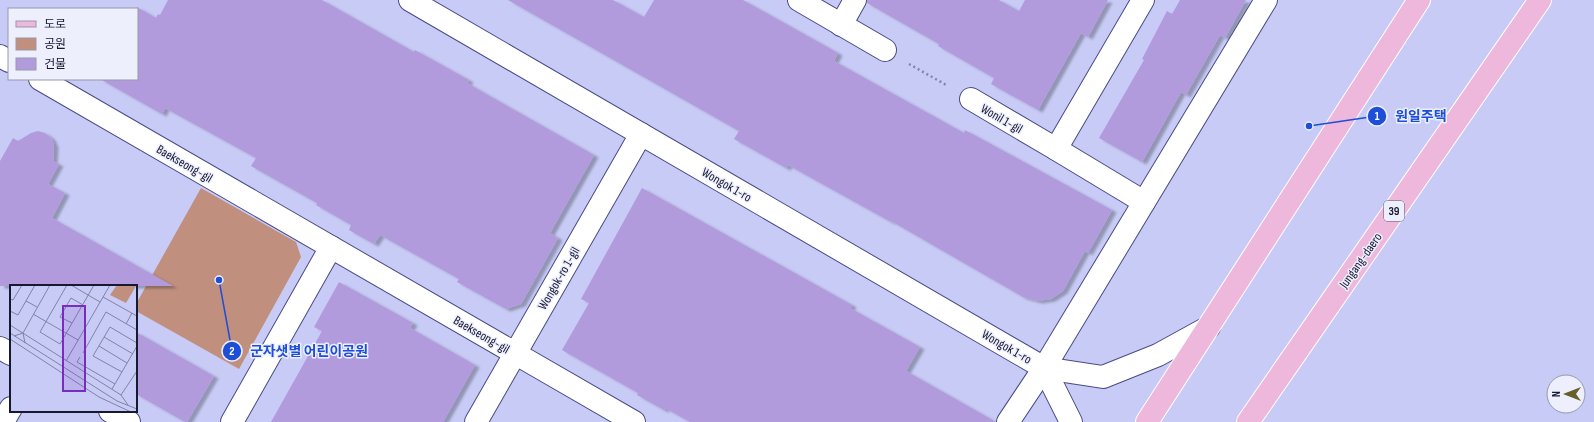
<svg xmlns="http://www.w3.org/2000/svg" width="1594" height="422" viewBox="0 0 1594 422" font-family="'Sofia Sans Condensed','Noto Sans KR',sans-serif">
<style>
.green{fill:#c08f7e}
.building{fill:#b29bdc;filter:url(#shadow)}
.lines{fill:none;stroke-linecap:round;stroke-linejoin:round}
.minor-casing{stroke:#4a4b86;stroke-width:24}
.major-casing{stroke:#fff;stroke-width:24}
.path{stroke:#8386a9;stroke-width:2.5;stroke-dasharray:2 3;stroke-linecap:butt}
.minor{stroke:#fff;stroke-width:22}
.major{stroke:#eeb8dc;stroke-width:22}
.labels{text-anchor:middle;stroke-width:3;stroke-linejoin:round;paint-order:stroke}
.shield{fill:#edeffd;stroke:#57586e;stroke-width:1}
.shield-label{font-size:12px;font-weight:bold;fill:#171831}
.street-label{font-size:13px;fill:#171831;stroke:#edeffd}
.inset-road{fill:none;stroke:#8183a7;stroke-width:1}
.view{fill:#7b2cbf;fill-opacity:0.15;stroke:#7b2cbf;stroke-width:2}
.inset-edge{fill:none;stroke:#171831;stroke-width:2}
.leader{fill:none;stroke:#1d4ed8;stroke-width:1.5}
.callout-dot{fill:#1d4ed8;stroke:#edeffd;stroke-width:1.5}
.mark-label{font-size:12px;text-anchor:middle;font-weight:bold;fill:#fff}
.callout-label{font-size:14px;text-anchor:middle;font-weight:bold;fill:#1d4ed8;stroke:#edeffd;stroke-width:3;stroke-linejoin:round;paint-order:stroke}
</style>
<defs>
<filter id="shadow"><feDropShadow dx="4.5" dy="2.5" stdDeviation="1" flood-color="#0004"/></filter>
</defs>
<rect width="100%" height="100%" fill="#c7cbf5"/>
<!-- green -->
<path class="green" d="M201 188 296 242 301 257 239 369 136 311V304Z"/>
<!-- building -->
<g class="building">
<path d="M168 0H322L414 52 415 50 469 80 467 83 594 155 550 233 558 238 521 304 506 309 457 282 459 279 380 235 374 244 349 230 351 225 316 205 317 203 251 166 256 158 165 108 162 114 100 79H137V7L156 18 158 14 160 15Z"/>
<path d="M508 0H613L644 17 654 0H743L838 53 834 61 964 133 965 130 1112 210 1088 253 1085 251 1063 291 1051 299 1038 301 1023 297 891 221V222L788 165 786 168 734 139 739 131Z"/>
<path d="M867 0H999L1019 11 1025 0H1108L1088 37 1081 33 1038 110 991 84 994 78 938 46 939 44 867 3Z"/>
<path d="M1180 0H1246L1225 38 1220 35 1186 95 1181 92 1142 162 1099 138 1144 60 1142 59 1167 11 1172 14Z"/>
<path d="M38 131 45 133 51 138 54 145 53 161 59 164 48 184 65 193 52 218 173 286H0V161L13 138 18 141 31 133Z"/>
<path d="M642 188 852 305 850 308 920 347 906 371 996 422H690L665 408 664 410 637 395 638 393 562 350 589 303 581 299Z"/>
<path d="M339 282 413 323 410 328 475 365 443 422H271L322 331 314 327Z"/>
<path d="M136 332 214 376 187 422H185L136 394Z"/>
</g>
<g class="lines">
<defs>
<g id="minor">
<path d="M410 0 1044 368 1103 377 1158 355 1209 327"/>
<path d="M799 0 885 50"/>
<path d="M841 25 855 0"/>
<path d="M0 56 9 61"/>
<path d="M40 79 634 422"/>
<path d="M971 99 1056 149 1143 0"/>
<path d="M1056 149 1144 202"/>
<path d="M0 348 11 354"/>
<path d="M1044 368 1071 422"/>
<path d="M110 411 129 422"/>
<path d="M3 422 11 408"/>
<path d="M232 422 331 247"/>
<path d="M476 422 641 134"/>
<path d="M1008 422 1044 368 1266 0"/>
</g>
<g id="major">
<path d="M1147 422 1419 0"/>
<path d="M1248 422 1540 0"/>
</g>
</defs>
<!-- minor casing -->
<use href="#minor" class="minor-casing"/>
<!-- major casing -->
<use href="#major" class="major-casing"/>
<!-- path -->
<path class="path" d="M909 64 948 86"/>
<!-- minor -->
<use href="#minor" class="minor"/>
<!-- major -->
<use href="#major" class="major"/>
</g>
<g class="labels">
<!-- shield labels -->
<rect class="shield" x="1384" y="201" width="20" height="20" rx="3"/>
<g class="shield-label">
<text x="1394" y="215">39</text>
</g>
<!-- street labels -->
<g class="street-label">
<text transform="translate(1002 118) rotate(30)" y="5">Wonil 1-gil</text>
<text transform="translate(185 163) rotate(30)" y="5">Baekseong-gil</text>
<text transform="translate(727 184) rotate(30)" y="5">Wongok 1-ro</text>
<text transform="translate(1360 260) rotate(-55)" y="5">Jungang-daero</text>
<text transform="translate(558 278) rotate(-60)" y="5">Wongok-ro 1-gil</text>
<text transform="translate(482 334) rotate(30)" y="5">Baekseong-gil</text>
<text transform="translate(1007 346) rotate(30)" y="5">Wongok 1-ro</text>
</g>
</g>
<!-- overview -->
<g transform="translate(10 285)">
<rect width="127" height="127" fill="#c7cbf5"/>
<path d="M107 0 126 1 116 18 100 10Z" fill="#c08f7e"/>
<path class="inset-road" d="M57 0 30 47 50 59 84 0M61 0 90 17M93 12 127 31M0 14 3 15 12 0M16 16 27 22M0 26 8 30 25 0M23 29 68 55M62 38 50 32 61 13 73 20M116 39 122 28M0 40 111 110 127 86M0 48 107 116 127 124M13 48 40 0M4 51 13 48 15 58M94 52 123 69M0 54 89 112 121 127M89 61 117 78M73 68 96 27 127 45M70 72 67 77 105 99M56 76 100 0M112 87 83 71 100 42 127 58M102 104 127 61M111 110 118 120"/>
<path class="view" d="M53 21H75V106H53Z"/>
<rect width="127" height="127" class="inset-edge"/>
</g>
<!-- callouts -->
<path class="leader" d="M1309 126L1377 116M219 280L232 351"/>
<g class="callout-dot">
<circle cx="1309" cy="126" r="4"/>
<circle cx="219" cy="280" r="4"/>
<circle cx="1377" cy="116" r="10"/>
<circle cx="232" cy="351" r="10"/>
</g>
<g class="mark-label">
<text x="1377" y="120">1</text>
<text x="232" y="355">2</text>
</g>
<g class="callout-label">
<text x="1421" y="121">원일주택</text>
<text x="309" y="356">군자샛별 어린이공원</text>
</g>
<!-- legend -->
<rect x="8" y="8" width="130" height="72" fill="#edeffd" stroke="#9799ab"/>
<rect x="16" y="21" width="20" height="6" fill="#eeb8dc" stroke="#9799ab"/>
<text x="44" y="28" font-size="12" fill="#171831">도로</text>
<rect x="16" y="38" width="20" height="12" fill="#c08f7e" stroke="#9799ab"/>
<text x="44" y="48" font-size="12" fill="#171831">공원</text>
<rect x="16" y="58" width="20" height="12" fill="#b29bdc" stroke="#9799ab"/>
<text x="44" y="68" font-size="12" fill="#171831">건물</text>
<!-- north arrow -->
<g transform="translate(1566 394) rotate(270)"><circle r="19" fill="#edeffd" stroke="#9799ab"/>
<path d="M0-3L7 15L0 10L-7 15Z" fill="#675f2b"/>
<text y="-6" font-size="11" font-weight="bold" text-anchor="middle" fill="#171831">N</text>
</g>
</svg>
